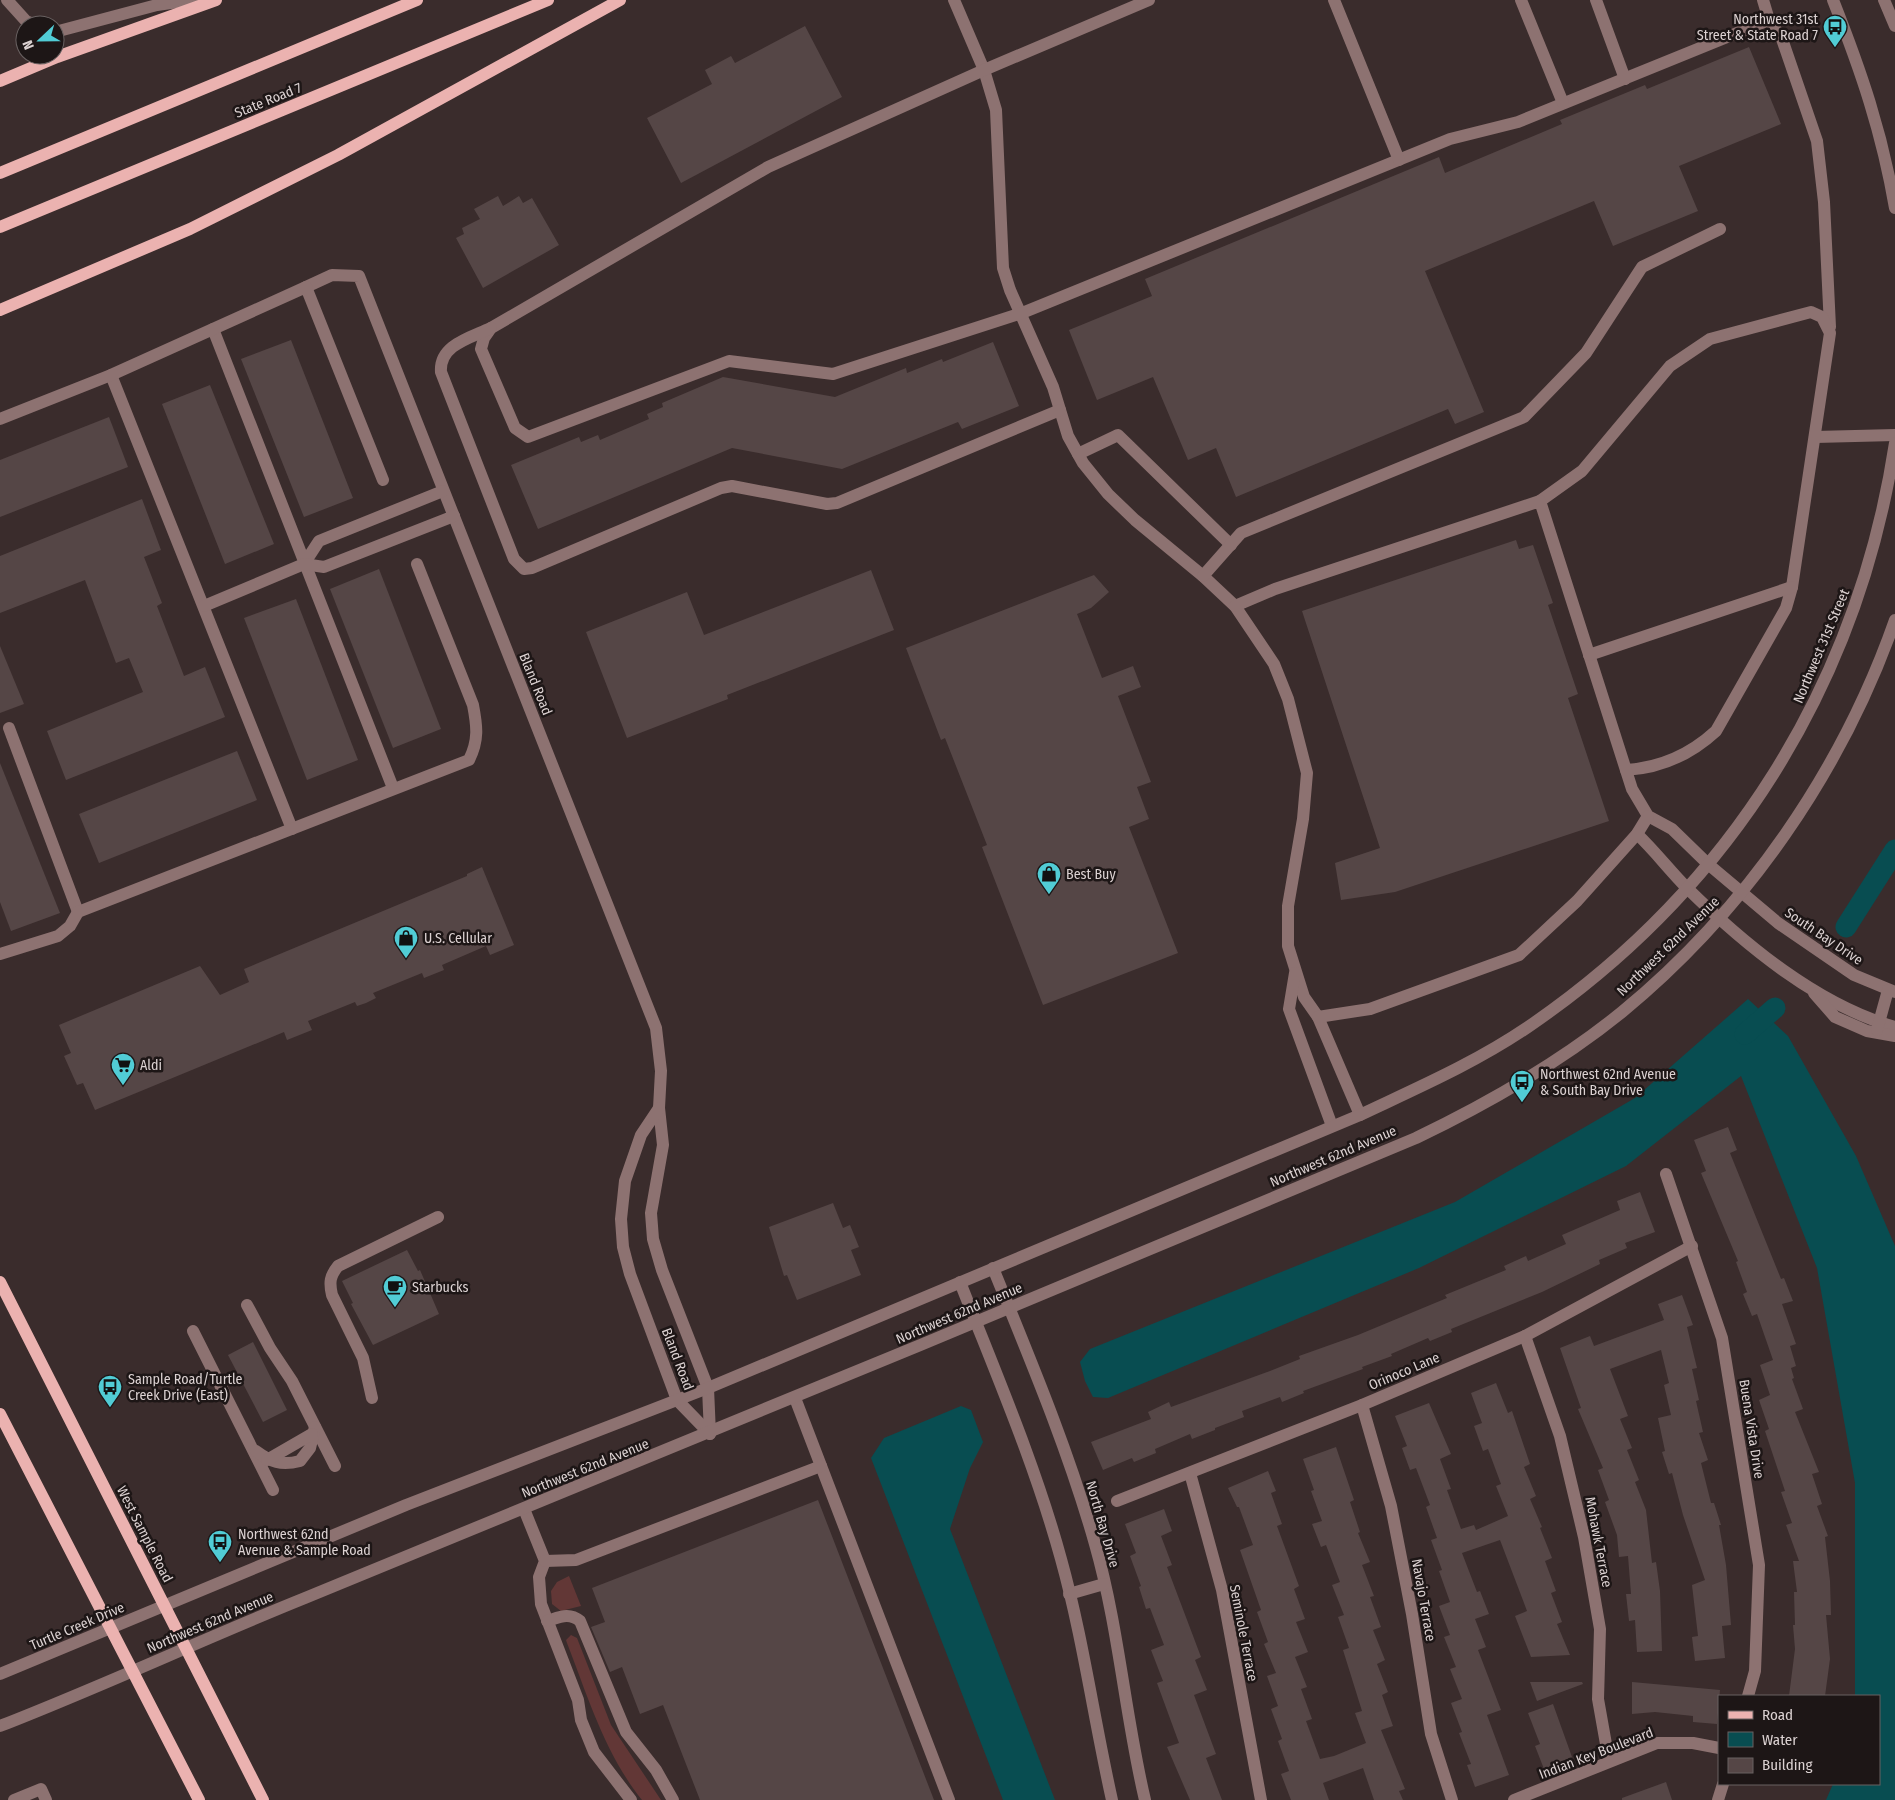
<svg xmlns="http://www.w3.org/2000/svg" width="1895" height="1800" viewBox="0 0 1895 1800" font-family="'Fira Sans Condensed',sans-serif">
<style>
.green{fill:#623736}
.water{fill:#084d51}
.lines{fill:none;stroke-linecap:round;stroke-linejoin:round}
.canal{stroke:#084d51;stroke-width:21}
.building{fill:#554646}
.minor{stroke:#8d7271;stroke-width:12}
.major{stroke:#ebb2b0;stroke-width:12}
.labels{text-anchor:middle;stroke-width:5;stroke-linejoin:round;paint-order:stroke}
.poi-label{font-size:14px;fill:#dcd2d2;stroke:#1d1616;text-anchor:start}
.street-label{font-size:14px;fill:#dcd2d2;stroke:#1d1616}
</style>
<rect width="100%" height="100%" fill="#3a2c2c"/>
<!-- green -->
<g class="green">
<path d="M569 1576 581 1606 561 1611 552 1604 551 1591 557 1582Z"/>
<path d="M571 1635 577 1638 611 1725 661 1800H642C605 1754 588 1697 567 1643L566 1640Z"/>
</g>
<!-- water -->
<g class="water">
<path d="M1748 999 1788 1036 1856 1156 1895 1246V1800H1826L1833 1784H1879V1696H1855V1483L1817 1268 1741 1076 1626 1166 1419 1268 1108 1398 1093 1397 1085 1381 1080 1362 1090 1349 1455 1202 1635 1098Z"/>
<path d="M961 1406 971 1410 983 1442 970 1468 950 1529 1055 1800H1003L871 1458 884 1438Z"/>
</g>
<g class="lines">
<!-- canal -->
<g class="canal">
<path d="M1846 927 1895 850"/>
<path d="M1745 1034 1775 1008"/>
</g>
</g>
<!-- building -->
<g class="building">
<path d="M805 26 842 97 681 183 647 118 712 84 705 70 731 56 735 63Z"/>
<path d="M1749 47 1781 124 1679 166 1698 211 1613 246 1594 201 1425 271 1484 412 1455 424 1448 409 1236 497 1216 448 1188 460 1153 377 1097 400 1069 330 1152 296 1145 279 1439 157 1445 173 1562 124 1560 120 1645 85 1647 89Z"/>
<path d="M498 196 503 206 519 196 523 203 532 198 559 245 483 288 456 238 464 234 462 228 480 219 474 209Z"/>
<path d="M291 340 353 498 304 517 241 359Z"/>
<path d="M993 342 1019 406 962 429 958 422 842 469 732 448 538 529 511 465 579 437 581 442 598 435 600 440 649 419 647 414 663 407 662 403 723 377 835 397 906 368 907 373 942 359 943 362Z"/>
<path d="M210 385 274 544 225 564 162 404Z"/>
<path d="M109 417 128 467 0 517V460Z"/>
<path d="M142 499 161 550 144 557 162 603 157 606 184 676 205 667 225 717 66 780 47 731 143 692 129 658 116 663 85 580 0 613V556Z"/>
<path d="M1516 540 1519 549 1533 545 1553 603 1548 605 1578 694 1568 698 1609 821 1395 892 1341 900 1335 863 1380 848 1302 611Z"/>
<path d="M379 569 441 729 393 748 330 589Z"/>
<path d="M871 570 894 630 727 695 728 699 627 738 586 632 687 592 704 635Z"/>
<path d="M1094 575 1109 592 1091 608 1077 614 1102 678 1133 666 1141 687 1118 696 1151 782 1137 787 1149 819 1129 827 1178 953 1043 1005 982 847 987 845 945 738 941 740 906 648Z"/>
<path d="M296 599 358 760 307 780 244 618Z"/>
<path d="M0 646 24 704 0 713Z"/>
<path d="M237 751 257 800 99 863 79 814Z"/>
<path d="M0 763 60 913 11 931 0 902Z"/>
<path d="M482 867 514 945 490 955 486 946 442 965 444 970 424 978 422 973 373 993 376 998 366 1003 357 1006 355 1002 308 1021 312 1030 287 1040 284 1032 95 1110 83 1083 77 1085 64 1056 71 1053 59 1025 200 966 220 995 249 982 244 969 467 876V874Z"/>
<path d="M1728 1127 1737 1150 1730 1153 1781 1279 1784 1278 1793 1301 1782 1304 1796 1344 1790 1346 1796 1366 1791 1368 1794 1378 1792 1379 1803 1409 1795 1412 1819 1472 1812 1474 1822 1504 1817 1506 1828 1536 1825 1537 1830 1581 1831 1615H1826L1830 1659 1825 1696H1789L1795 1649 1793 1625H1795L1794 1592H1797L1793 1561H1799L1786 1525 1792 1523 1781 1492 1785 1491 1765 1431 1769 1429 1759 1400 1770 1395 1760 1365 1773 1360 1757 1314 1752 1316 1743 1294 1747 1292 1736 1262 1738 1261 1701 1173 1706 1171 1694 1140Z"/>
<path d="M1640 1192 1655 1232 1625 1243 1627 1248 1599 1260 1600 1264 1542 1292 1451 1329 1452 1332 1430 1341 1428 1338 1391 1354 1392 1356 1362 1367 1363 1369 1303 1391 1304 1393 1282 1402 1280 1397 1242 1411 1244 1417 1215 1428V1430L1192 1439 1190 1434 1155 1449 1156 1453 1134 1462 1132 1458 1103 1470 1091 1442 1151 1419 1148 1412 1169 1402 1171 1407 1270 1371 1300 1359 1299 1356 1358 1335 1447 1298 1445 1295 1506 1270 1504 1266 1526 1256 1528 1261 1566 1244 1562 1235 1620 1210 1617 1201Z"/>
<path d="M833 1203 843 1228 850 1225 859 1247 851 1250 861 1275 797 1300 787 1275 784 1276 769 1227Z"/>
<path d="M407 1250 418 1271 420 1270 439 1314 373 1345 351 1304 353 1303 342 1281Z"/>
<path d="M1682 1295 1693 1325 1687 1327 1697 1368 1692 1369 1699 1400 1696 1401 1703 1432 1699 1433 1708 1460 1701 1463 1711 1503H1714L1721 1525H1719L1726 1565 1731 1625 1722 1626 1725 1658 1695 1661 1692 1637 1698 1636 1692 1585 1705 1580 1683 1515 1672 1473 1669 1474 1662 1452 1665 1451 1658 1418 1671 1415 1664 1385 1669 1383 1661 1350 1610 1369 1628 1416 1620 1419 1632 1448 1627 1450 1639 1480 1635 1482 1646 1510 1652 1563 1656 1562 1660 1591 1662 1651 1637 1652 1635 1620 1629 1621 1626 1594H1631L1628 1556 1619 1557 1617 1535 1605 1502 1609 1500 1598 1470 1603 1468 1578 1409 1581 1408 1560 1348 1590 1336 1594 1346 1664 1320 1658 1304Z"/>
<path d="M253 1342 287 1410 263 1422 228 1355Z"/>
<path d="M1496 1383 1508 1413 1512 1411 1530 1464 1524 1467 1536 1496 1530 1499 1542 1527 1540 1528 1552 1558 1545 1561 1556 1591 1551 1593 1562 1622 1557 1624 1570 1655 1531 1657 1515 1616 1527 1611 1500 1540 1462 1553 1477 1592 1480 1591 1489 1614 1475 1619 1486 1647 1478 1650 1501 1710 1487 1715 1509 1775 1475 1787 1467 1765 1471 1764 1459 1733 1462 1732 1451 1703 1462 1699 1450 1669 1456 1667 1444 1637 1450 1635 1439 1606 1450 1602 1439 1571 1442 1570 1431 1540 1437 1538 1426 1507 1430 1505 1416 1468 1410 1470 1402 1448 1407 1446 1395 1416 1429 1403 1451 1454 1440 1459 1451 1489 1447 1490 1461 1529 1474 1525 1476 1530 1508 1516 1496 1486 1501 1484 1488 1449 1483 1451 1474 1426 1482 1423 1471 1393Z"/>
<path d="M1336 1447 1354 1500 1350 1502 1360 1532 1358 1533 1370 1562 1362 1565 1374 1596 1370 1597 1381 1627 1373 1630 1385 1660 1377 1664 1388 1692 1382 1695 1393 1726 1381 1730 1405 1789 1399 1791 1403 1800H1374L1363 1768 1323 1783 1329 1800H1291L1281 1774 1289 1771 1278 1741 1282 1739 1271 1709 1278 1706 1267 1676 1276 1673 1264 1644 1268 1642 1257 1612 1261 1610 1240 1550 1253 1545 1239 1507H1237L1228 1488 1268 1471 1276 1491 1271 1493 1282 1524 1277 1526 1299 1586 1294 1589 1305 1619 1296 1622 1308 1652 1295 1657 1307 1687 1301 1689 1312 1719 1306 1721 1320 1759 1334 1756 1366 1743 1355 1713 1362 1711 1343 1650 1349 1648 1338 1617 1344 1615 1332 1585 1340 1582 1326 1545 1321 1547 1312 1524 1322 1521 1311 1491 1314 1490 1303 1459Z"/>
<path d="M818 1500 934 1800H700L663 1705 640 1714 622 1667 610 1672 591 1627 605 1622 592 1588Z"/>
<path d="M1164 1509 1172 1531 1161 1536 1172 1565 1167 1567 1201 1657 1195 1660 1207 1690 1194 1695 1216 1754 1206 1758 1222 1800H1190L1167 1747 1179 1743 1157 1683 1163 1681 1151 1650 1164 1645 1150 1608 1146 1609 1139 1587 1141 1586 1130 1556 1136 1553 1125 1524Z"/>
<path d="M1530 1682H1582L1583 1684 1537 1701Z"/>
<path d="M1632 1682 1720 1690 1717 1724 1693 1722V1716L1655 1712 1632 1714Z"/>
<path d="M1553 1704 1572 1757 1544 1769 1535 1746 1540 1744 1528 1713Z"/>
<path d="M1666 1782 1672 1800H1622V1798Z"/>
</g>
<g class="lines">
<!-- minor -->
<g class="minor">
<path d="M7 0 26 21 36 25"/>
<path d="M954 0 984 70 996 110 1003 268 1010 290 1053 387 1068 436 1083 463 1108 494 1135 520 1203 576 1235 606 1274 664 1288 699 1307 773 1303 819 1288 906V946L1304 997 1318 1017 1360 1115"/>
<path d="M1149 0 984 70 768 167 491 328 484 338 481 349 515 428 528 437 729 361 833 374 1022 313 1450 139 1518 122 1769 20 1763 0"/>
<path d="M1334 0 1399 160"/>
<path d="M1521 0 1563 103"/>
<path d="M1596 0 1625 79"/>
<path d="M1833 0C1861 71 1882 132 1895 208"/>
<path d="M1884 0 1895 26"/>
<path d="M1769 20 1782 39 1817 141 1824 202 1830 327"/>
<path d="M55 32 157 5 192 0"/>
<path d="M306 287 332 275 359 276 656 1028 661 1071 659 1108 663 1145 651 1213 653 1239 662 1270 708 1388 710 1434"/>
<path d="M491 328C470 338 439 345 441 372L514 559 524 569 532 568 721 488 732 486 827 504 837 503 1060 410"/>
<path d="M213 329 393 788"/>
<path d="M111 375 292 829"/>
<path d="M0 419 111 375 306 287 383 480"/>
<path d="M1815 437 1895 435"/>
<path d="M1078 454 1118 435 1231 545"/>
<path d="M1540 501 1582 471 1670 366 1710 339 1811 312 1822 317 1830 333 1792 587 1786 608 1716 731C1691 754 1660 768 1626 770"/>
<path d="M304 564 319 541 443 491"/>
<path d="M1203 576 1241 533 1524 417 1586 353 1642 267 1720 229"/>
<path d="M204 606 304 564 324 567 454 516"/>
<path d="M1235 606 1275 589 1540 501 1632 789 1648 816 1672 829 1708 864 1778 923 1854 975 1895 992"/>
<path d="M1589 655 1792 587"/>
<path d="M9 728 78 912"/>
<path d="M1637 834C1655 851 1670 871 1687 888 1744 944 1817 1005 1895 1027"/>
<path d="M0 954 58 936 70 926 78 912 469 760C479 740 477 726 473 705L417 564"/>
<path d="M1295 973 1289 1009 1332 1126"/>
<path d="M1814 993 1835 1017 1867 1031 1895 1036"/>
<path d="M1318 1017 1370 1009 1519 955 1577 901 1637 834 1648 816"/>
<path d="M1877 1030 1888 990"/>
<path d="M659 1108 641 1135 625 1181 621 1219 623 1247 630 1274 677 1400 710 1434"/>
<path d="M1666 1174 1722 1338 1759 1565 1755 1671 1748 1696"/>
<path d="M993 1268C1030 1359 1068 1449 1095 1544 1119 1628 1125 1716 1145 1800"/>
<path d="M960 1282C996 1374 1035 1464 1061 1559 1083 1638 1094 1720 1112 1800"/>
<path d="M247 1305 270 1348 292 1381 335 1466"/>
<path d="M193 1331 273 1490"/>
<path d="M1525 1336 1560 1436 1584 1537 1600 1629 1598 1699 1609 1761"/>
<path d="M372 1398 363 1358 332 1295C329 1282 330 1276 338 1266L438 1217"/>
<path d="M795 1398 949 1800"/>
<path d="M1362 1405 1391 1506 1412 1614 1431 1734 1452 1800"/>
<path d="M256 1451C271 1462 281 1466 300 1461L310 1448 315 1427"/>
<path d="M267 1460 312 1434"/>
<path d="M1190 1473 1222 1590 1261 1800"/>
<path d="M1117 1501 1362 1405 1525 1336 1692 1246"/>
<path d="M524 1509 545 1561 539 1577 541 1604 578 1700 581 1720 594 1752 631 1800"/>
<path d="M545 1561 576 1560 821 1466"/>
<path d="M1069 1594 1104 1584"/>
<path d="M547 1621C560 1617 569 1612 580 1621L626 1732 656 1770 673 1800"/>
<path d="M0 1674 406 1505 708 1388 1360 1115C1417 1088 1475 1063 1528 1027 1730 889 1858 685 1895 443"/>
<path d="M0 1726C103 1686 203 1639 305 1598 677 1447 1046 1293 1416 1138 1489 1103 1559 1063 1622 1012 1746 910 1842 771 1895 620"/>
<path d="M14 1800 41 1789 46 1800"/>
<path d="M1514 1800 1657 1743H1693L1719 1748"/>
<path d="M1718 1800 1723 1784"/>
</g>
<!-- major -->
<g class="major">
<path d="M0 81 57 57 216 0"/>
<path d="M0 173 417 0"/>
<path d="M0 227 548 0"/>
<path d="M0 310 190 229 338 155 620 0"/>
<path d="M0 1282 263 1800"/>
<path d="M0 1414 199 1800"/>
</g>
</g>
<!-- icons -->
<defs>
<symbol id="bus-pin" viewBox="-11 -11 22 30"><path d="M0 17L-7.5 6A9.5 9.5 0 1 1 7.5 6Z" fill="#51ccd5" stroke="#1d1616"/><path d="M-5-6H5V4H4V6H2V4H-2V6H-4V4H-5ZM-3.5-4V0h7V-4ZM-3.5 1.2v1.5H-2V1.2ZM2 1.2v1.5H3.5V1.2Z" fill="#111"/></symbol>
<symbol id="shop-pin" viewBox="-11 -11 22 30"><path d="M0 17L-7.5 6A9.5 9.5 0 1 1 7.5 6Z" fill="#51ccd5" stroke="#1d1616"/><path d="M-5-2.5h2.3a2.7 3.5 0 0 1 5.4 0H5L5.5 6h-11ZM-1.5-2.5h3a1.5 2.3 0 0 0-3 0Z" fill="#111"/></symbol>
<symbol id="supermarket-pin" viewBox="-11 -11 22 30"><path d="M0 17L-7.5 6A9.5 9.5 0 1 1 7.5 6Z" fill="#51ccd5" stroke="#1d1616"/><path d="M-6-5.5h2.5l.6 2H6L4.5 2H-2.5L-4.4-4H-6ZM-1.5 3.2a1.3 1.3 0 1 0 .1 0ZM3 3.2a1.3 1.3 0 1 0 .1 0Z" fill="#111"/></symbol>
<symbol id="cafe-pin" viewBox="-11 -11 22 30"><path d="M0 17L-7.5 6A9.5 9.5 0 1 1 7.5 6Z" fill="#51ccd5" stroke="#1d1616"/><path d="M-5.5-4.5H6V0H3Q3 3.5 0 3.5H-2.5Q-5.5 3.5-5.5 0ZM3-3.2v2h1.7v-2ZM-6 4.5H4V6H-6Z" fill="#111"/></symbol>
</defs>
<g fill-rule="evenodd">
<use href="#bus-pin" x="1821" y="13" width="28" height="38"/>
<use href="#shop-pin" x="1035" y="860" width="28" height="38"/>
<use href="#shop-pin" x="392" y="924" width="28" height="38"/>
<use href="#supermarket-pin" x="109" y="1051" width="28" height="38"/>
<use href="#bus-pin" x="1508" y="1068" width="28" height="38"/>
<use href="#cafe-pin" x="381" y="1273" width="28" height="38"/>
<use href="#bus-pin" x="96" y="1373" width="28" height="38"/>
<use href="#bus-pin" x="206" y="1528" width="28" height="38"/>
</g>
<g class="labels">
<!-- poi labels -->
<g class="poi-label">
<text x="1818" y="24" text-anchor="end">Northwest 31st<tspan x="1818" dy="16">Street &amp; State Road 7</tspan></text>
<text x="1066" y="879">Best Buy</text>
<text x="424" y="943">U.S. Cellular</text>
<text x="140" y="1070">Aldi</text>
<text x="1540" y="1079">Northwest 62nd Avenue<tspan x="1540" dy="16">&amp; South Bay Drive</tspan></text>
<text x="412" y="1292">Starbucks</text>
<text x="128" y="1384">Sample Road/Turtle<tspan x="128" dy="16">Creek Drive (East)</tspan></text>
<text x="238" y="1539">Northwest 62nd<tspan x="238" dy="16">Avenue &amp; Sample Road</tspan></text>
</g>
<!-- street labels -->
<g class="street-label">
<text transform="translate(268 100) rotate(-22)" y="5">State Road 7</text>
<text transform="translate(1821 646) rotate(-67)" y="5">Northwest 31st Street</text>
<text transform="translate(536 684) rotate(68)" y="5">Bland Road</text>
<text transform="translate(1824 936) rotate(34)" y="5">South Bay Drive</text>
<text transform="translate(1668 946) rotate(-44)" y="5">Northwest 62nd Avenue</text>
<text transform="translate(1333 1156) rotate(-23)" y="5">Northwest 62nd Avenue</text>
<text transform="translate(959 1313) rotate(-23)" y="5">Northwest 62nd Avenue</text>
<text transform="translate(678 1359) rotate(69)" y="5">Bland Road</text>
<text transform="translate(1404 1371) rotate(-23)" y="5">Orinoco Lane</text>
<text transform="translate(1752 1429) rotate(81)" y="5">Buena Vista Drive</text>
<text transform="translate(585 1468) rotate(-22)" y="5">Northwest 62nd Avenue</text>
<text transform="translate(1103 1524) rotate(74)" y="5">North Bay Drive</text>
<text transform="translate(145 1534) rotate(63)" y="5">West Sample Road</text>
<text transform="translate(1599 1542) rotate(79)" y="5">Mohawk Terrace</text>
<text transform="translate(1424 1600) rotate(80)" y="5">Navajo Terrace</text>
<text transform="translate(210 1622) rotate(-23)" y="5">Northwest 62nd Avenue</text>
<text transform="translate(77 1626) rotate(-23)" y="5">Turtle Creek Drive</text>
<text transform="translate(1244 1633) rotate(79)" y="5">Seminole Terrace</text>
<text transform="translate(1596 1753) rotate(-21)" y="5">Indian Key Boulevard</text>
</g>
</g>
<!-- legend -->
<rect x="1718" y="1695" width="162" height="90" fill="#1d1616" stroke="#696161"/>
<rect x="1728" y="1711" width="25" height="8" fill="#ebb2b0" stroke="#696161"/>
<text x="1762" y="1720" font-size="15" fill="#dcd2d2">Road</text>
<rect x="1728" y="1732" width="25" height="15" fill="#084d51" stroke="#696161"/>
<text x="1762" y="1745" font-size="15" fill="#dcd2d2">Water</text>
<rect x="1728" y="1758" width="25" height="15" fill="#554646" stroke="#696161"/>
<text x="1762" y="1770" font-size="15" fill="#dcd2d2">Building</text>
<!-- north arrow -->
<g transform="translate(40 40) rotate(248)"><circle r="24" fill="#1d1616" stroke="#696161"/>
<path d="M0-4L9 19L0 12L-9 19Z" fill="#51ccd5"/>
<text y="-8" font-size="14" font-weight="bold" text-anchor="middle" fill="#dcd2d2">N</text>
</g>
</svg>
